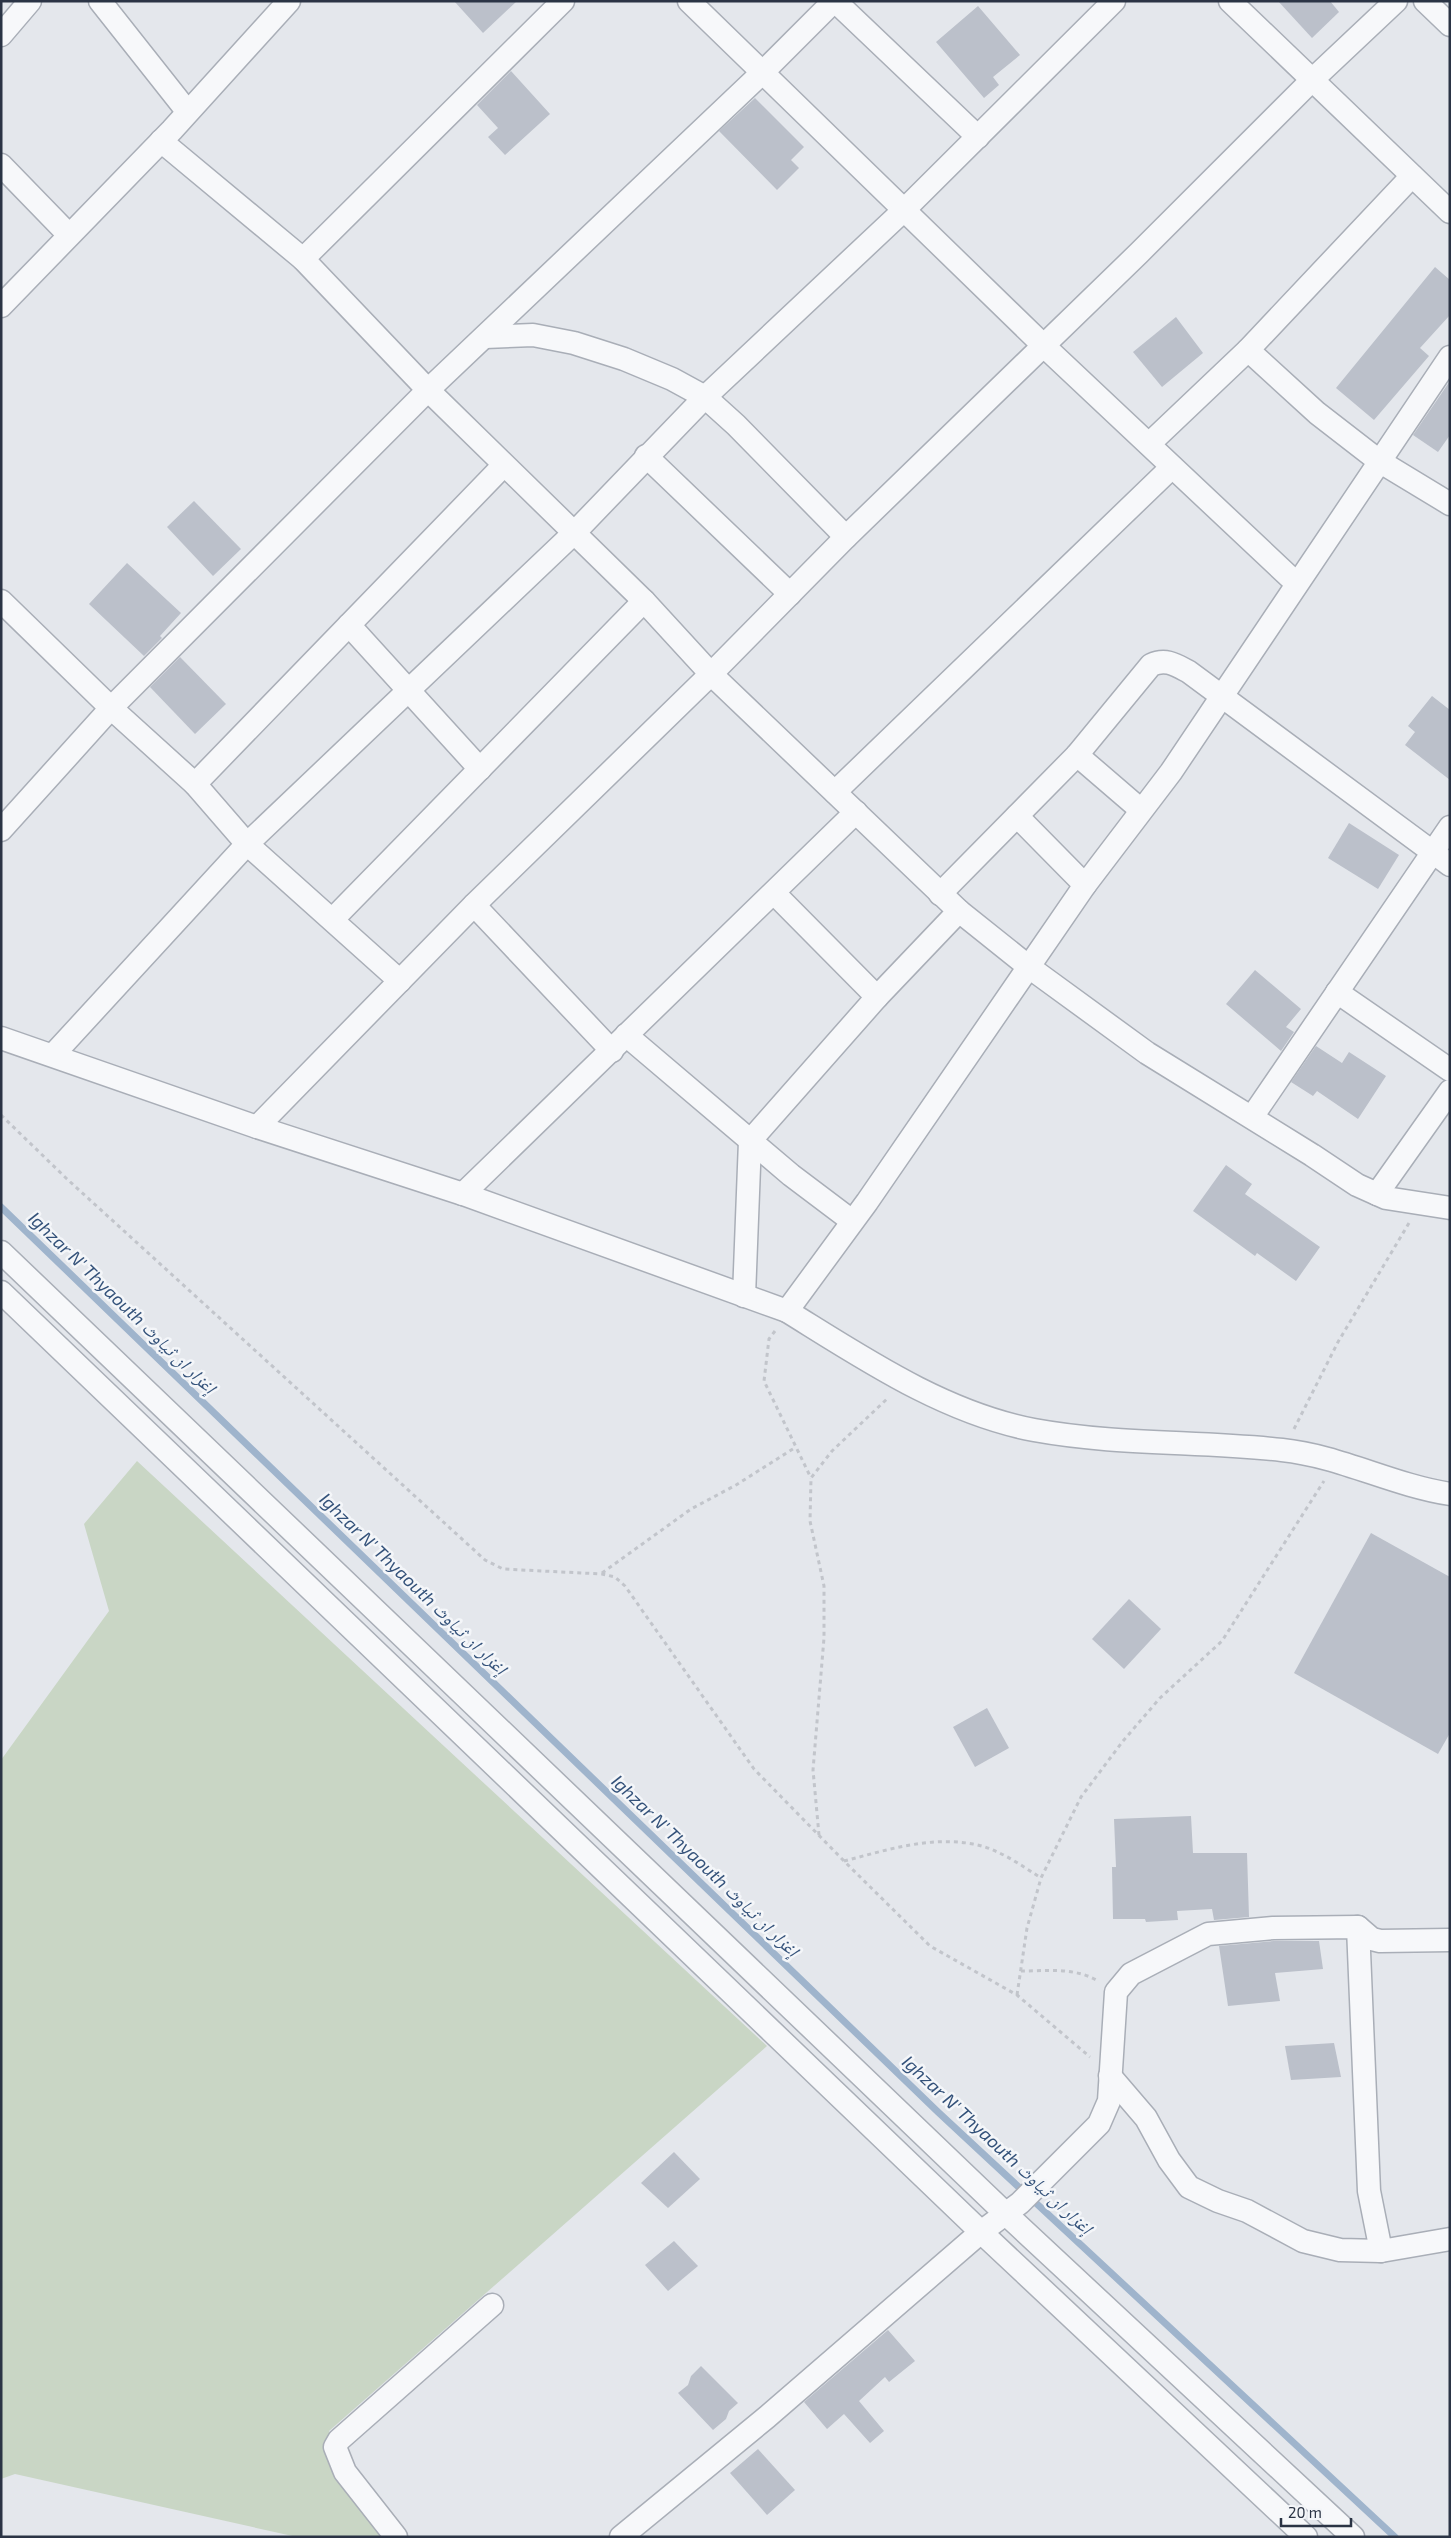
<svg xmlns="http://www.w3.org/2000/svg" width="1451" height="2538" viewBox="0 0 1451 2538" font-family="'Exo 2','Noto Naskh Arabic',sans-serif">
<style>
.green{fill:#c9d6c5}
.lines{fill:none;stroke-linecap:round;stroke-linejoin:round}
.stream{stroke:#9fb4cc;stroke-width:7}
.building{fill:#bbc0ca}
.minor-casing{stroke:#a9aeb7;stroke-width:25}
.path{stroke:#c2c5cb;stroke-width:3;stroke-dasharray:4 4;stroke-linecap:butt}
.minor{stroke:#f7f8fa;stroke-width:22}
.labels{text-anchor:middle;stroke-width:5;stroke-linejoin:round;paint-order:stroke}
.water-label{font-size:18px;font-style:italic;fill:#34527a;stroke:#f4f6f9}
</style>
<rect width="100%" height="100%" fill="#e4e7ec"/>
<!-- green -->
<path class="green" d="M137 1461 767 2046 329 2431 404 2537H297L15 2474 1 2479V1760L109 1611 84 1524Z"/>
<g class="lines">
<!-- stream -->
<path class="stream" d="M1 1207 938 2112 1395 2537"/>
</g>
<!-- building -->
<g class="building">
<path d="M454 1H517L483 33Z"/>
<path d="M1278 1H1330L1339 12 1312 38Z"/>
<path d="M978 6 1020 55 993 77 999 85 984 98 936 42Z"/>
<path d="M511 71 550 114 505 155 488 137 498 128 477 105Z"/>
<path d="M755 98 804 147 791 160 799 168 777 190 719 131Z"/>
<path d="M1435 267 1450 280V315L1420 348 1429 356 1374 420 1336 388Z"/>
<path d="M1176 317 1203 353 1162 387 1133 352Z"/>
<path d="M1450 381V435L1438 452 1413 435Z"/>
<path d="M194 501 241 549 213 576 167 527Z"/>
<path d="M127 563 181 613 160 636 162 638 144 656 89 604Z"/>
<path d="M180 657 226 704 195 734 150 687Z"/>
<path d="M1432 696 1450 710V780L1405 745 1415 732 1408 726Z"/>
<path d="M1349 823 1399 855 1378 889 1328 858Z"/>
<path d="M1255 970 1301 1009 1286 1027 1294 1032 1281 1051 1226 1004Z"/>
<path d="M1316 1046 1342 1063 1349 1052 1386 1076 1358 1119 1317 1091 1313 1096 1291 1082Z"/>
<path d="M1226 1165 1252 1184 1245 1194 1320 1247 1296 1281 1257 1253 1255 1256 1193 1211Z"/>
<path d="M1371 1533 1450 1577V1733L1438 1754 1294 1673Z"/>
<path d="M1129 1599 1161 1629 1124 1669 1092 1639Z"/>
<path d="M987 1708 1009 1748 975 1767 953 1727Z"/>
<path d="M1191 1816 1193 1853H1247L1249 1917 1214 1920 1212 1909 1177 1911 1178 1920 1146 1922 1145 1919H1113L1112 1867H1116L1114 1819Z"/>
<path d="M1274 1941H1319L1323 1969 1275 1973 1280 2001 1228 2006 1219 1946Z"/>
<path d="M1334 2043 1341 2077 1291 2080 1285 2046Z"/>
<path d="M674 2152 700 2179 668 2208 641 2183Z"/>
<path d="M674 2241 698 2266 668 2291 645 2265Z"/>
<path d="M888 2330 915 2361 889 2382 885 2377 859 2401 884 2431 870 2443 844 2414 827 2429 804 2402Z"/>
<path d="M701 2366 738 2403 729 2411 726 2419 713 2430 678 2393 688 2385 691 2376Z"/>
<path d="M758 2449 795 2490 767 2515 730 2473Z"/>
</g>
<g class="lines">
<defs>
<g id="minor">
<path d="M100 1 187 111"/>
<path d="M689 1 1044 346 1296 583"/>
<path d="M835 1 978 137"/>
<path d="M1230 1 1450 212"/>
<path d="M1425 1 1450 25"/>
<path d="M1 35 30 1"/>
<path d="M161 141 303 259 428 390 644 601 711 674 959 911 1029 967 1147 1053 1312 1155 1357 1185 1386 1198 1450 1208"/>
<path d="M1 165 69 235"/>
<path d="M303 259 563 1"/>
<path d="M1 306 172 130 289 1"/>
<path d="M485 337 533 335 574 343 624 359 672 379 705 397 736 425 846 537"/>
<path d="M1248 350 1412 176"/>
<path d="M1450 357 1171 772 1085 885 867 1202 787 1311C863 1358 944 1413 1034 1430 1116 1445 1200 1441 1282 1450 1340 1456 1392 1485 1450 1494"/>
<path d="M1149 444 1248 350 1317 413 1379 461 1450 504"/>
<path d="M646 456 790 594"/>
<path d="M1 601 111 708 195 784 247 844 400 981"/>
<path d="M349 625 480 769"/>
<path d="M1077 755 1151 665C1166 658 1176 665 1189 672L1450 865"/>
<path d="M195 784 503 466"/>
<path d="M835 792 1172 467"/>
<path d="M1017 816 1085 885"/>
<path d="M1 830 111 708 428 390 763 72 834 1"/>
<path d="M774 893 877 997"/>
<path d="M940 894 1077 755 1141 810"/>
<path d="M474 905 612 1051"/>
<path d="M333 919 644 601"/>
<path d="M1337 992 1450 1070"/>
<path d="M626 1035 791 1175 852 1221"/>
<path d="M1 1038 257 1127 463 1194 787 1311"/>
<path d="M53 1055 247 844 574 533 705 397 904 210 1114 1"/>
<path d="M1252 1117 1450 827"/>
<path d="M257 1127 474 905 711 674 846 537 1139 253 1311 81 1396 1"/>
<path d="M463 1194 856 812"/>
<path d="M1377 1194 1450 1091"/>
<path d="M1 1252 1007 2215 1353 2537"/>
<path d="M1 1292 981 2232 1306 2537"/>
<path d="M744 1296 750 1141 877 997 959 911"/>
<path d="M1358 1927 1369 2191 1381 2251"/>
<path d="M1110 2076 1146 2118 1169 2160 1189 2187 1218 2201 1247 2211 1303 2241 1340 2250 1381 2251 1450 2239"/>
<path d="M396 2537 345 2472 335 2447 339 2440 492 2305"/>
<path d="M621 2537 767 2417 981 2232 1020 2203 1099 2124 1109 2101 1116 1992 1131 1974 1208 1934 1273 1928 1358 1927 1372 1939 1380 1941 1450 1940"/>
</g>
</defs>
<!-- minor casing -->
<use href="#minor" class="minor-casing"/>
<!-- path -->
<g class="path">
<path d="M1 1115 67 1179 485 1560 503 1569 602 1574 615 1577 625 1586 754 1769 844 1861 930 1946 1017 1995 1090 2057"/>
<path d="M775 1331 769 1339 764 1381 811 1478"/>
<path d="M1294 1429 1338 1342 1409 1223"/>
<path d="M602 1573 691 1509 736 1485 796 1447"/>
<path d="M819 1835 813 1770 824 1638V1586L810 1521 811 1478 832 1451 889 1397"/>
<path d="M844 1861C887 1850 929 1836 973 1844 997 1848 1021 1865 1041 1878"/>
<path d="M1021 1971C1046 1971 1075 1967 1098 1981"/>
<path d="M1017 1995 1027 1928 1041 1878 1081 1797 1123 1741 1160 1698 1222 1641 1324 1481"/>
</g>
<!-- minor -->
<use href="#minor" class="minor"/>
</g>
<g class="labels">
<!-- water labels -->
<g class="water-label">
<text transform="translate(122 1303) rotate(44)" y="6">Ighzar N' Thyaouth إغزار ان ثياوث</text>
<text transform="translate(413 1584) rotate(44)" y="6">Ighzar N' Thyaouth إغزار ان ثياوث</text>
<text transform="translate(705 1866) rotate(44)" y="6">Ighzar N' Thyaouth إغزار ان ثياوث</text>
<text transform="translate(997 2145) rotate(43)" y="6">Ighzar N' Thyaouth إغزار ان ثياوث</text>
</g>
</g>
<!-- border -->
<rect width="1451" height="2538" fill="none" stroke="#2b3445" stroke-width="5"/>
<!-- scale -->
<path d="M1281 2518v8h70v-8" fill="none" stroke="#2b3445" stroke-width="2.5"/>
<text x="1288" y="2518" font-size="15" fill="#2b3445" stroke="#f4f6f9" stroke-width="4" paint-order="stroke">20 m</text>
</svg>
